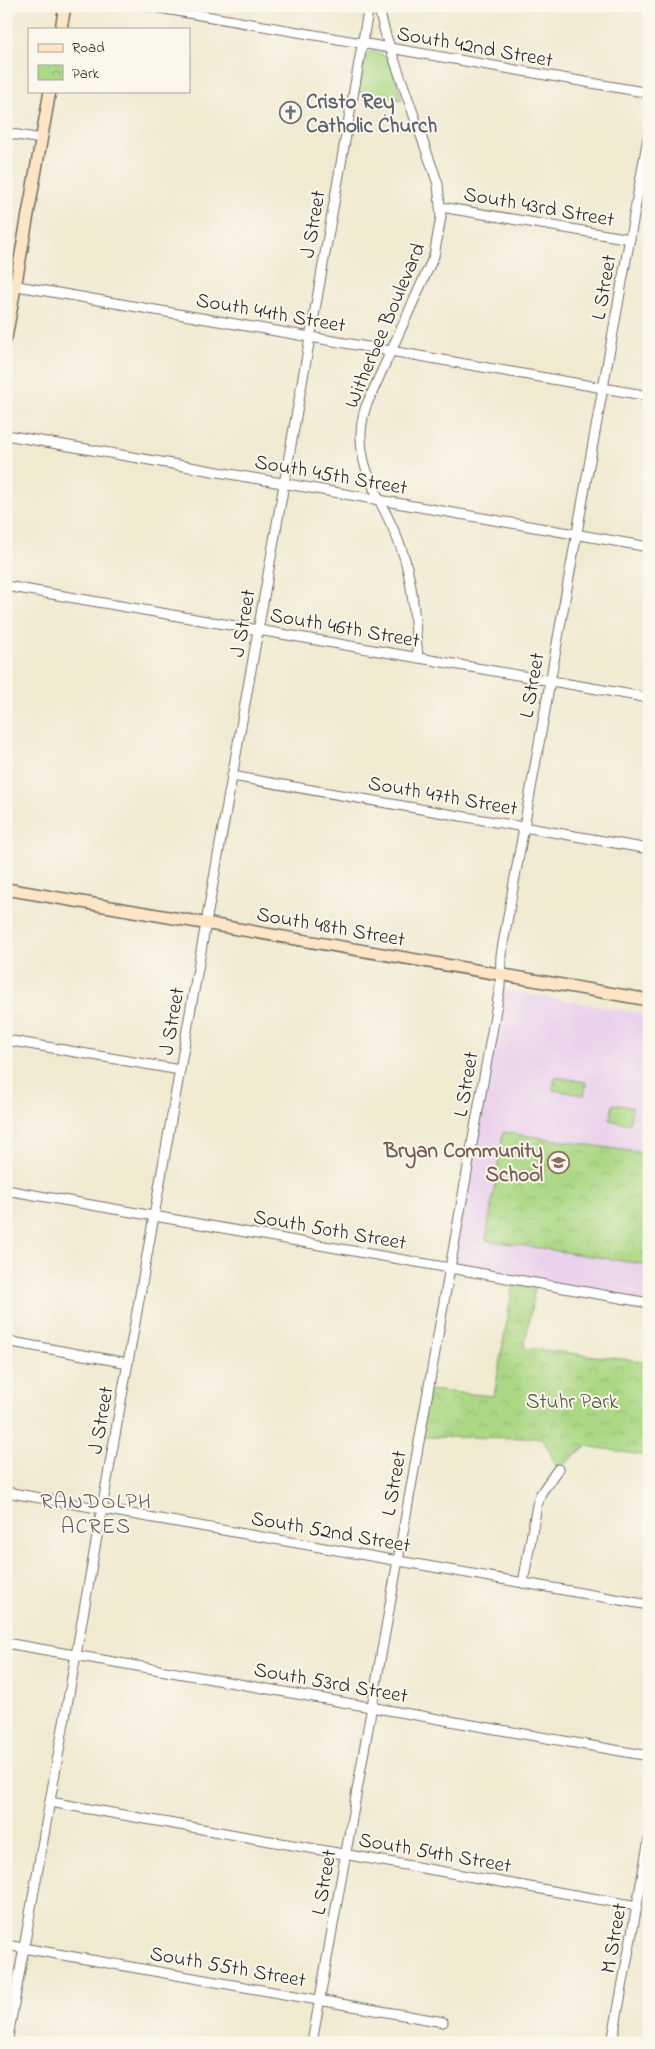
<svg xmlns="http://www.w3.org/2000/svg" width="655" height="2049" viewBox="0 0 655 2049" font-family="'Indie Flower',sans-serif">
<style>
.built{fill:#ead1ec}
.grass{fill:#acd885;stroke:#6c8258}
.park{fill:url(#park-crowns);stroke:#6c8258}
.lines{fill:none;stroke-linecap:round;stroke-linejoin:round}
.minor-casing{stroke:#706e65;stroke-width:11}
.secondary-casing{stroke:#706e65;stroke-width:14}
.minor{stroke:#fff;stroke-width:9}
.secondary{stroke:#fee5c5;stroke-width:11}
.labels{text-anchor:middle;stroke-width:4;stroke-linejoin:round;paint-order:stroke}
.street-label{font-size:21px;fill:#2b2b2b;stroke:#fbf7ec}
.worship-label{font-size:21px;font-weight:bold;fill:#5b616d;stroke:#fbf7ec;text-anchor:start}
.education-label{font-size:21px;font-weight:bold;fill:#785e54;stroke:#fbf7ec;text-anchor:end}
.park-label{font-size:21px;fill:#4b5642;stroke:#fbf7ec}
.neighbourhood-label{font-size:22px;letter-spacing:1px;fill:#715860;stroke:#fbf7ec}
</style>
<defs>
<pattern id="park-crowns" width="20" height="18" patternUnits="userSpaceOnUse" patternTransform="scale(1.25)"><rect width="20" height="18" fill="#acd885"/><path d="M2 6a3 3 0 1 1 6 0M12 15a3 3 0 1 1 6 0" fill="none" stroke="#94ba73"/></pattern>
</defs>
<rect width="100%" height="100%" fill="#fbf7ec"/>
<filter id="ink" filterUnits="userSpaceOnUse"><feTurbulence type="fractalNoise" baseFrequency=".02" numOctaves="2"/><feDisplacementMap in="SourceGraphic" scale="10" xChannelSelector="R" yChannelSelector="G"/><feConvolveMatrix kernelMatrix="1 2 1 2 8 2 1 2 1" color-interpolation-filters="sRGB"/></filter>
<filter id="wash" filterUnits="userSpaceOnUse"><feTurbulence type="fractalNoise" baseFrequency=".0096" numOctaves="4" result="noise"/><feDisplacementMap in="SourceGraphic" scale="20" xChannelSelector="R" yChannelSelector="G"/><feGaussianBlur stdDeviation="1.12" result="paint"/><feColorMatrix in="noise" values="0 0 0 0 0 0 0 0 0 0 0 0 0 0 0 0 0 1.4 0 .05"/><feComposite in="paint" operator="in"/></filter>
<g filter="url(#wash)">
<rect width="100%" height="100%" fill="#f0ead1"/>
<!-- built -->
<path class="built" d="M500 989 649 1015V1303L450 1268Z"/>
<!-- grass -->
<g class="grass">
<path d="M372 51C393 51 397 83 402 100L359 93 365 57Z"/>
<path d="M613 1104 632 1107 629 1124 610 1120Z"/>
</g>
<!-- park -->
<g class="park">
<path d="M555 1077 586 1082 584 1095 553 1090Z"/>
<path d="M503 1132 649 1154V1265L486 1240Z"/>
<path d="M514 1279 536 1283 524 1348 649 1362 647 1456 587 1446 558 1469 543 1438 419 1437 428 1390 494 1396Z"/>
</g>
</g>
<g filter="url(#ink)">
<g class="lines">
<defs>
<g id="minor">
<path d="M148 6 649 93"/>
<path d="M378 6 386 36 438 184 441 217 434 256 366 406C346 467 390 505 405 560 414 591 415 625 418 658"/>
<path d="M6 133 41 139"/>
<path d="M441 207 630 239"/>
<path d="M6 284 649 396"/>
<path d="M6 435 649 547"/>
<path d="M6 586 649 698"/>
<path d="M232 776 649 849"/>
<path d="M6 1040 180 1070"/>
<path d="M6 1190 649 1303"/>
<path d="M6 1341 128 1363"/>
<path d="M6 1492 649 1605"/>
<path d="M523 1583 537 1505 541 1493 558 1469"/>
<path d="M6 1643 649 1756"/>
<path d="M50 1802 637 1906"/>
<path d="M6 1945 443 2022"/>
<path d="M7 2043 369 6"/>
<path d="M312 2043 500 987 501 955 649 132"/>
<path d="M612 2043 649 1839"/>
</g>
<g id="secondary">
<path d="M61 29 65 6"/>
<path d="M6 338 50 91"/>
<path d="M6 889 649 1000"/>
</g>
</defs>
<!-- minor casing -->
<use href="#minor" class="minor-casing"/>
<!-- secondary casing -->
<use href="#secondary" class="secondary-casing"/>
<!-- minor -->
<use href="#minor" class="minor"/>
<!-- secondary -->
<use href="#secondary" class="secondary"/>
</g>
</g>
<!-- icons -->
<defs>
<symbol id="church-ring" viewBox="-11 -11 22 22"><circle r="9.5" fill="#fbf7ec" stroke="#6b7280" stroke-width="1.5"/><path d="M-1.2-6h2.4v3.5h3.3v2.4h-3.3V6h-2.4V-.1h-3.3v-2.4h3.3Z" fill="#6b7280"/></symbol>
<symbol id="school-ring" viewBox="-11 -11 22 22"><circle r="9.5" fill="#fbf7ec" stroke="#8d6e63" stroke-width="1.5"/><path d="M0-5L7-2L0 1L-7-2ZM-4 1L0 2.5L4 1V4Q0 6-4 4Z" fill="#8d6e63"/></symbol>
</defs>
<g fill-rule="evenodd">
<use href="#church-ring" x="278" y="100" width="25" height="25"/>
<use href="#school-ring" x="546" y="1150" width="25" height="25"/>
</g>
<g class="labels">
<!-- street labels -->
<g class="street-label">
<text transform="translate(475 46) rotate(10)" y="7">South 42nd Street</text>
<text transform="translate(539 206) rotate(10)" y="7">South 43rd Street</text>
<text transform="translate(312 224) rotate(-80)" y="7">J Street</text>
<text transform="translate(603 287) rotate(-80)" y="7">L Street</text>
<text transform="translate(271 312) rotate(10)" y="7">South 44th Street</text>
<text transform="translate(384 325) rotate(-67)" y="7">Witherbee Boulevard</text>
<text transform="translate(331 474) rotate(10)" y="7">South 45th Street</text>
<text transform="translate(242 623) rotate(-80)" y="7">J Street</text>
<text transform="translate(345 627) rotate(10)" y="7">South 46th Street</text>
<text transform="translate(531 685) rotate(-80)" y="7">L Street</text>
<text transform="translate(443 795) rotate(10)" y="7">South 47th Street</text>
<text transform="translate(331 926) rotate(10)" y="7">South 48th Street</text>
<text transform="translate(171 1021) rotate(-80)" y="7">J Street</text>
<text transform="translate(465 1084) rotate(-80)" y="7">L Street</text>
<text transform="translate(330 1229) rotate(10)" y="7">South 50th Street</text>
<text transform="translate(100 1420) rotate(-80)" y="7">J Street</text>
<text transform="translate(393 1483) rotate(-80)" y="7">L Street</text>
<text transform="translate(331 1531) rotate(10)" y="7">South 52nd Street</text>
<text transform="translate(331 1682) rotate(10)" y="7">South 53rd Street</text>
<text transform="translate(435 1852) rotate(10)" y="7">South 54th Street</text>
<text transform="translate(323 1882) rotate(-80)" y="7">L Street</text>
<text transform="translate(613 1938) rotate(-80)" y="7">M Street</text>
<text transform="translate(228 1966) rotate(10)" y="7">South 55th Street</text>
</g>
<!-- worship labels -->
<g class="worship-label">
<text x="306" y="108">Cristo Rey<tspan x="306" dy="24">Catholic Church</tspan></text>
</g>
<!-- education labels -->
<g class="education-label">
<text x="543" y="1157">Bryan Community<tspan x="543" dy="24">School</tspan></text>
</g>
<!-- park labels -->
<g class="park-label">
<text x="572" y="1408">Stuhr Park</text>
</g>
<!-- neighbourhood labels -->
<g class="neighbourhood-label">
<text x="96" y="1508">RANDOLPH<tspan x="96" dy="25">ACRES</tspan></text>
</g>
</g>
<!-- margin -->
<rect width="655" height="2049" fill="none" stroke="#fbf7ec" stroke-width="25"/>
<!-- legend -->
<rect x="28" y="28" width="162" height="65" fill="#fbf7ec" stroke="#a8a59f"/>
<rect x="38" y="44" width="25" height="8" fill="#fee5c5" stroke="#a8a59f"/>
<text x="72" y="52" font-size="15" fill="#2b2b2b">Road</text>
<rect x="38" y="65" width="25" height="15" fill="url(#park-crowns)" stroke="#a8a59f"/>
<text x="72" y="78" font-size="15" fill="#2b2b2b">Park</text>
</svg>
